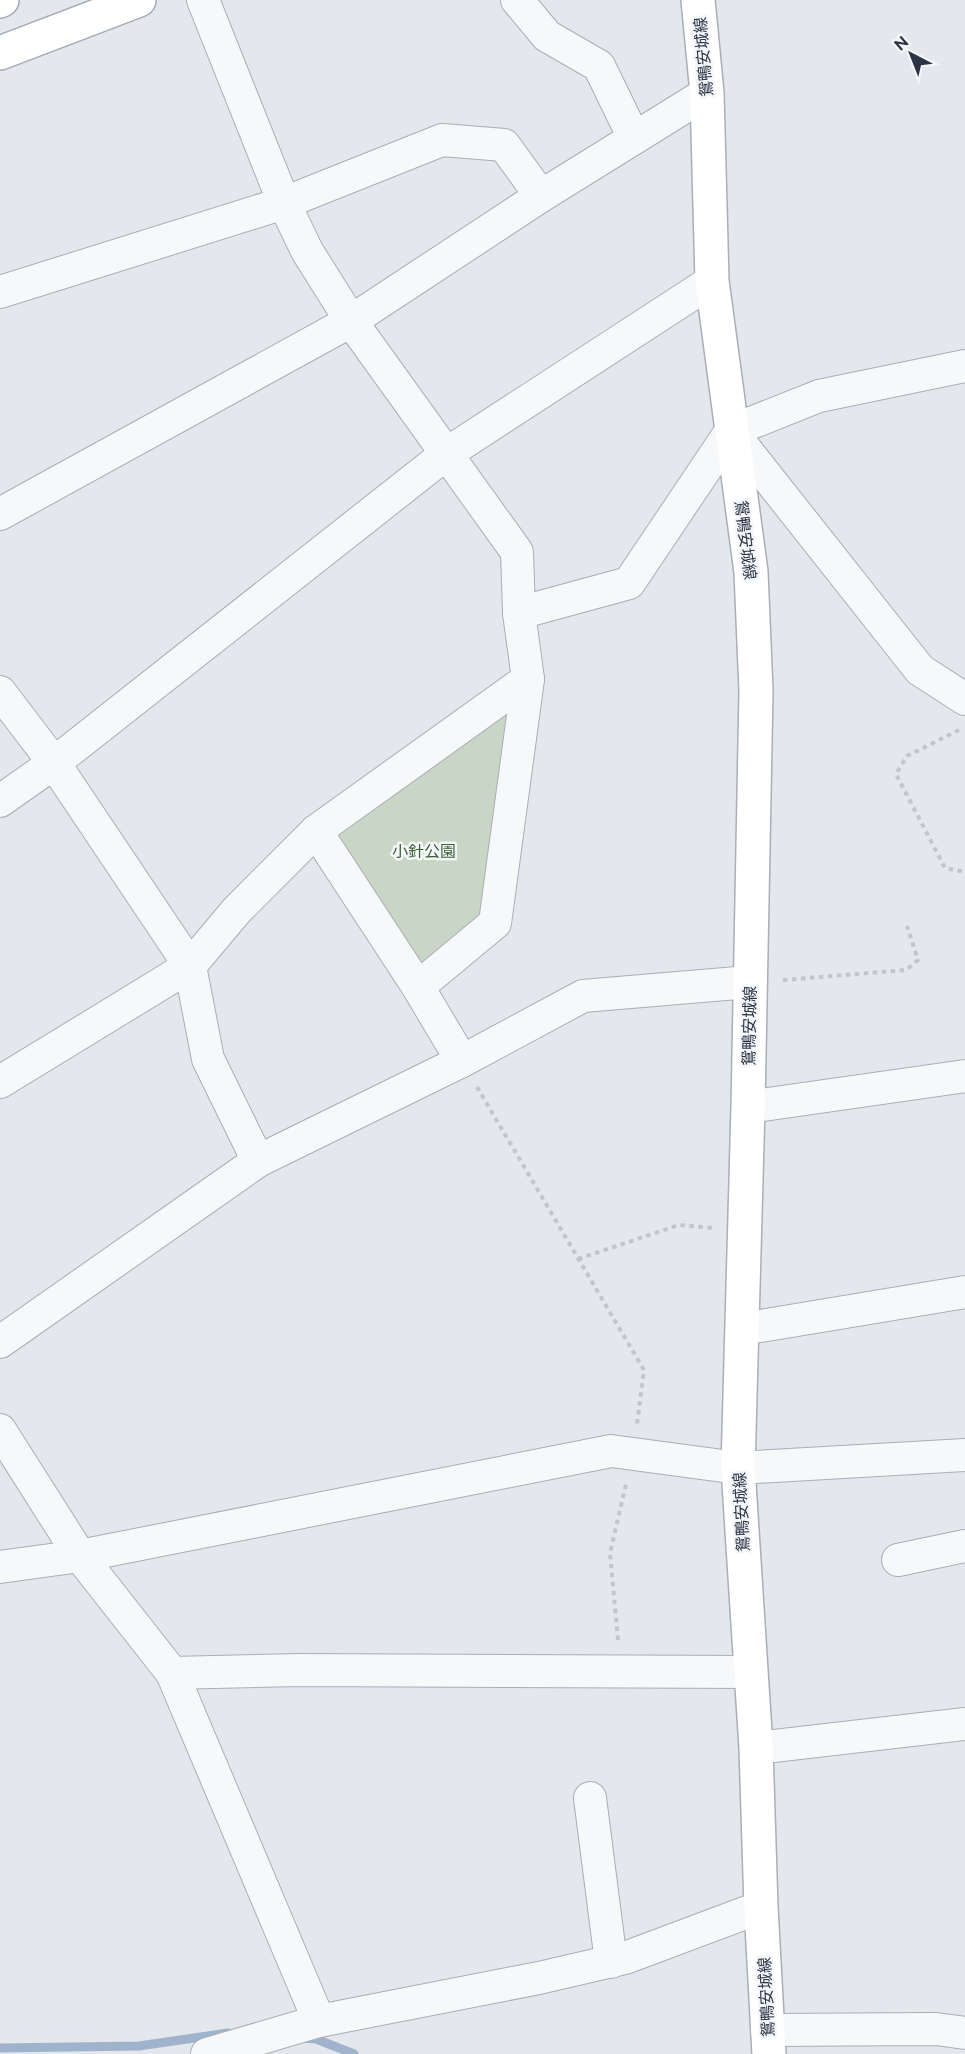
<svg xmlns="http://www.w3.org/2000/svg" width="965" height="2054" viewBox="0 0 965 2054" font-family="Raleway,'Noto Sans JP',sans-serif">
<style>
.green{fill:#c9d6c5}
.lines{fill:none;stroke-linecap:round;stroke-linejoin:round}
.stream{stroke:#9fb4cc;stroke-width:9}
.minor-casing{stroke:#a9aeb7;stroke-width:34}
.secondary-casing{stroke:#a9aeb7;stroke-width:36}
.primary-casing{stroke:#a3abb8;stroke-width:36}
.path{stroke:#c2c5cb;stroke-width:4;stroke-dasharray:4.5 4.5;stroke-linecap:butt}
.minor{stroke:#f7f8fa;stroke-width:32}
.secondary{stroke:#fff;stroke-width:33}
.primary{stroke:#fff;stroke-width:33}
.labels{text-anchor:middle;stroke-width:5;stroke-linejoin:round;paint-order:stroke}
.street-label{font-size:16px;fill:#2b3445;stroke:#f4f6f9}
.park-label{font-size:16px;fill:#3f6138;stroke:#f4f6f9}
</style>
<rect width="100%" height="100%" fill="#e4e7ec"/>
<!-- green -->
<path class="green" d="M511 709 486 914 417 966 326 829Z"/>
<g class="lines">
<!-- stream -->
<g class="stream">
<path d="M301 2038 316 2039 354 2054"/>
<path d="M0 2048 139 2046 228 2033"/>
</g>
<defs>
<g id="minor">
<path d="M203 0 284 203 307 251 351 321 517 552 519 613 528 679 495 923 418 987"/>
<path d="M517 0 547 36 599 66 634 138"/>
<path d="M0 292 284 203 442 140 504 145 541 196"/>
<path d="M731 431 920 670 965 699"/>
<path d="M0 514 351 321 541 196 707 93"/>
<path d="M519 613 629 583 731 431 819 396 965 366"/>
<path d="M0 692 54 763 190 966 208 1059 258 1161"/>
<path d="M0 801 54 763 446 454 712 281"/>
<path d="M316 831 418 987 462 1061"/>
<path d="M0 1082 190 966 237 910 316 831 528 679"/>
<path d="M748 1107 965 1076"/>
<path d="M742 1329 965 1292"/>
<path d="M0 1342 258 1161 462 1061 583 996 749 982"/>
<path d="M0 1430 80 1556 172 1673 319 2021"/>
<path d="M898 1560 965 1546"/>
<path d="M0 1567 80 1556 611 1451 738 1468 965 1455"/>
<path d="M172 1673 300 1670 751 1672"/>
<path d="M756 1748 965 1724"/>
<path d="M590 1798 611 1962"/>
<path d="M767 2030 936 2029 965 2033"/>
<path d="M207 2054 319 2021 539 1978 625 1958 761 1907"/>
</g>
<path id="secondary" d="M698 0 707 93 712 281 751 572 756 691 748 1107 738 1468 756 1748 761 1907 769 2054"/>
<g id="primary">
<path d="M0 1 2 0"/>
<path d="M0 53 139 0"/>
</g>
</defs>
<!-- minor casing -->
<use href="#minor" class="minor-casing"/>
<!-- secondary casing -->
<use href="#secondary" class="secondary-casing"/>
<!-- primary casing -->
<use href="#primary" class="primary-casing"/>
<!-- path -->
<g class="path">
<path d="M959 730 907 756 896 774 945 868 965 872"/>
<path d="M783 980 906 970 918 960 907 926"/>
<path d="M477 1087 644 1370 637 1424"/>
<path d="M578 1259 679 1225 713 1228"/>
<path d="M618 1640 610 1553 626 1484"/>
</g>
<!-- minor -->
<use href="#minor" class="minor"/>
<!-- secondary -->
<use href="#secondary" class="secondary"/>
<!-- primary -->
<use href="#primary" class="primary"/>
</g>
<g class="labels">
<!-- street labels -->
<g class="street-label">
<text transform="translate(703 57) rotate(-95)" y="6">鴛鴨安城線</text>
<text transform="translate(746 540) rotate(83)" y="6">鴛鴨安城線</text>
<text transform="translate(749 1026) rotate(-89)" y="6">鴛鴨安城線</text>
<text transform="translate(741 1512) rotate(-93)" y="6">鴛鴨安城線</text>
<text transform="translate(766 1997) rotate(-93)" y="6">鴛鴨安城線</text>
</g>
<!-- park labels -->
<g class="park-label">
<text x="424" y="857">小針公園</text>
</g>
</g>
<!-- north arrow -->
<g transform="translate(911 54) rotate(318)" stroke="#f4f6f9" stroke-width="4.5" paint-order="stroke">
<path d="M0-4.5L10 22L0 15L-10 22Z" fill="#2b3445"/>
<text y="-9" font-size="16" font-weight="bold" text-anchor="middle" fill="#2b3445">N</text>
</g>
</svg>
